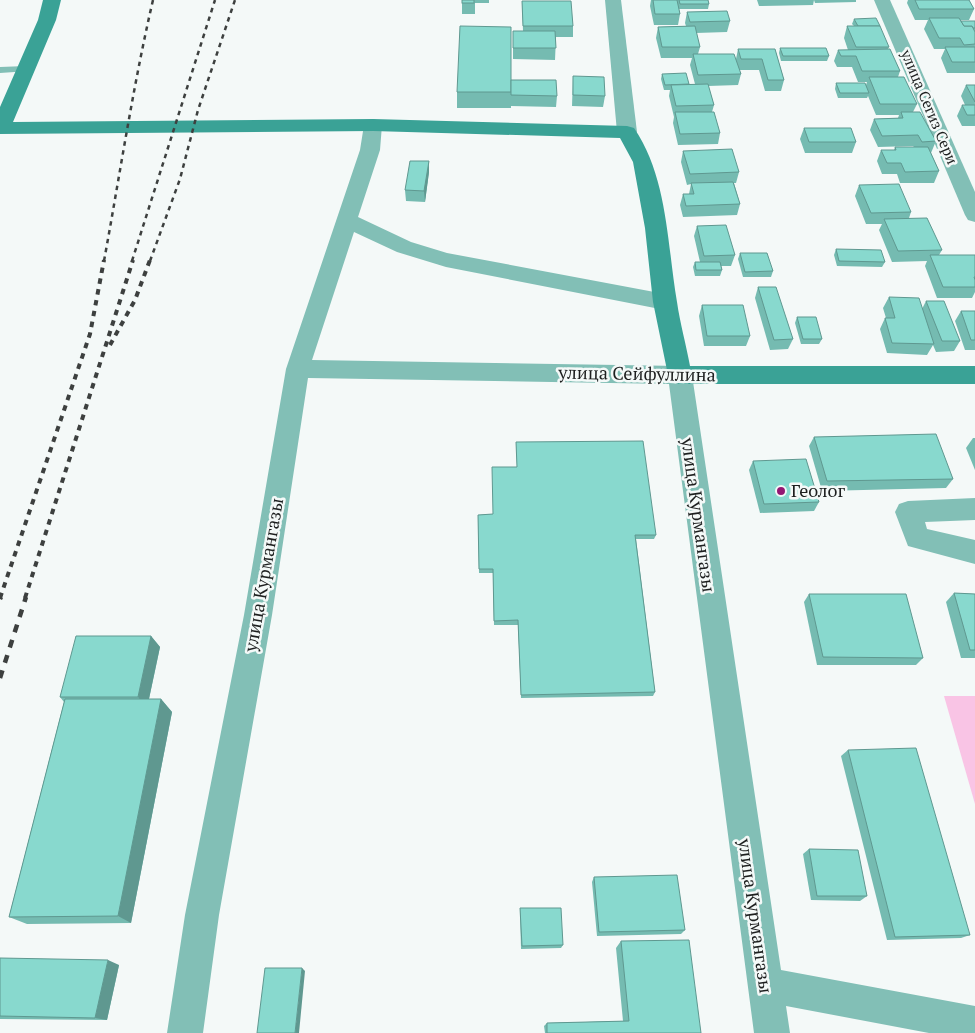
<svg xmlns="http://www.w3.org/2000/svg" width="975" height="1033" viewBox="0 0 975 1033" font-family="'PT Serif',serif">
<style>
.green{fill:#f9c4e5}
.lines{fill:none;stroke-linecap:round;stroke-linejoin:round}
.lane{fill:#82bfb6;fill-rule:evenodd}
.street{fill:#82bfb6;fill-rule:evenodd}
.secondary{fill:#3aa296;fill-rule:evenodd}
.rail-far2{stroke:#3d403f;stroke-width:2.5;stroke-dasharray:4.5 4.5;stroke-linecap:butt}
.rail-far1{stroke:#3d403f;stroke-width:4;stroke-dasharray:5.5 5.5;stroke-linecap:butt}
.rail{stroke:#3d403f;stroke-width:4.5;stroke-dasharray:8 8;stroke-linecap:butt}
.wall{fill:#75bbb1}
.shaded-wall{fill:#5f9890}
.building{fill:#88d9ce;stroke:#5f9890}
.poi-dot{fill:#931773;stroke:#f4f9f8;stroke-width:2}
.labels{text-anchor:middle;stroke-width:5;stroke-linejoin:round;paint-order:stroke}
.far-street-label{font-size:15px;fill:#1d1f1f;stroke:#f4f9f8}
.street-label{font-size:18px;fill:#1d1f1f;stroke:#f4f9f8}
.poi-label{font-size:18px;fill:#1d1f1f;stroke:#f4f9f8;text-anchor:start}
</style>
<rect width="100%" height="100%" fill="#f4f9f8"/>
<!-- green -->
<path class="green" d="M944 696H975V804Z"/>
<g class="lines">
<!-- lane -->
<path class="lane" d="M26 66 30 69 29 71 0 73V67Z"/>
<!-- street -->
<g class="street">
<path d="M605 0H621L637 132 634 136 627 138 620 136 617 132Z"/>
<path d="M874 0H890L975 192V222L968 220 965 215Z"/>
<path d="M373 119 380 121 382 125 380 150 358 217 411 242 447 253 665 294 673 296 676 302 673 308 665 310 446 267 397 252 354 232 312 360 680 366 688 369 692 375 781 970 975 1006V1033H929L786 1006 790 1033H754L669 384 308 378 272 615 219 915 203 1033H167L185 915 244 615 286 369 360 150 364 125 366 121Z"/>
<path d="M975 498V520L925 522 927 529 975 540V564L908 546 895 512 899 504 908 501Z"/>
</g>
<!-- secondary -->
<path class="secondary" d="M43 0H61L56 20 13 122 373 119 627 126 634 128C668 178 667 244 677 302 680 323 686 344 690 366H975V384H680L671 382 668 375 653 302 645 228 633 162 620 138 373 131 0 134V107L38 20Z"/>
<!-- rail-far2 -->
<g class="rail-far2">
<path d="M104 261C120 174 133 86 153 0"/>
<path d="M132 261 215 0"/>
<path d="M150 261 180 179 198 110 235 0"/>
</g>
<!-- rail-far1 -->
<g class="rail-far1">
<path d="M110 345 135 300 150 260"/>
<path d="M0 598 90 334 104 260"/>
<path d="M25 598 133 260"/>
</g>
<!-- rail -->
<g class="rail">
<path d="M0 599 1 597"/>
<path d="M0 678 26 597"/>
</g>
</g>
<!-- wall -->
<g class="wall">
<path d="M462 0H489V3H475V14H462Z"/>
<path d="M651 0H708L709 4 708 9H679L680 14 678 25H654L650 6Z"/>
<path d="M757 0H856V2L815 3 814 0 813 5 759 6Z"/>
<path d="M908 0H969L974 9 969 20H960L961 21H975V73H947L941 58 945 49H934L924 29 928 20H915L907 3Z"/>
<path d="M522 1 573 26V37H556L555 60 513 59V31H523Z"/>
<path d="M687 12 730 21 727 32 696 33 700 47 698 54 736 59 738 49H775L784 80 781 91H765L759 70H739L741 74 738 85 708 86 714 105 712 112 720 133 718 144 678 145 673 123 674 117 669 96 670 90H664L661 79 662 74 688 84H695L690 65 692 58H661L656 38 658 27 686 26 685 23Z"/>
<path d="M854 19 889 47 888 49 900 71 898 77 917 104 913 112 936 141 931 153 939 171 934 183H900L897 174H882L877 161 881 150H894L895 147H914L913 146 878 147 870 130 874 119 898 118 899 115H876L868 96 867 98H838L835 89 836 83 866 85 867 82H858L852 67H837L834 61 838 50H848L844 38 847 26H854L852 24Z"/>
<path d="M780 48 829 56 827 61H781L779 53Z"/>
<path d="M573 76 605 96 603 107 572 106Z"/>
<path d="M511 80 557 96 556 107 511 106V101V108H457V92Z"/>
<path d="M966 85H975V126H962L957 116 962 105H965L961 96Z"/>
<path d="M804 128 856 142 852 153H805L800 139Z"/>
<path d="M683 151 739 172 736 183H734L740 204 737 215 683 217 680 205 683 194H689L691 184 687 185 681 162Z"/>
<path d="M429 161V172L425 202 406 201 405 190Z"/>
<path d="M859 185 911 212 909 218 942 250 939 255H975V292L972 298H937L925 266 927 261 892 262 879 230 882 224H866L855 196Z"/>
<path d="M697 226 735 255 731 266H721L722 270 720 276H695L693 267 695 262H700L694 236Z"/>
<path d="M836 249 885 262 882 267 837 266 834 255Z"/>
<path d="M740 253 773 271 771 277H743L738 259Z"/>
<path d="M758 287 793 339 788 349 770 350 755 298Z"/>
<path d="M889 297 922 309 926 301 960 341 954 351 936 352 933 345 927 355 887 353 880 329 885 318H886L883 308Z"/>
<path d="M702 305 750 336 746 346H704L699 316Z"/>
<path d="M961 311H975V350H965L955 321Z"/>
<path d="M797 317 822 339 819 344H801L795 323Z"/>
<path d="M814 437 953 479 946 488 822 491 809 446Z"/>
<path d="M973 438H975V470L966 448Z"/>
<path d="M516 442 656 535 654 539H636L655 692 653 696 521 698 518 625H494L493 573H479L478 515 493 514 517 467Z"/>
<path d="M753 461 819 502 814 511 760 513 749 470Z"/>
<path d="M954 593 975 594V658H961L946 602Z"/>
<path d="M809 594 923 658 916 665H817L804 602Z"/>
<path d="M151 636 160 647 149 699H161L172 712 131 923 27 924 9 917 64 702 60 697Z"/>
<path d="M848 750 970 935 961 938 887 940 841 756Z"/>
<path d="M809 849 867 896 860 901 811 900 803 854Z"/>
<path d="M594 877 685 930 681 934 597 936 592 882Z"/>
<path d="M520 908 563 945 561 948 521 949 520 912Z"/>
<path d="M621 941 701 1033H545L544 1026 547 1023 623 1021 616 948Z"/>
<path d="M0 958 119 965 107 1020 0 1019Z"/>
</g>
<!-- shaded-wall -->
<g class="shaded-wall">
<path d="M429 161V172L425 202 424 191Z"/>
<path d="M151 636 160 647 147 708 138 697Z"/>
<path d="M161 699 172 712 131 923 118 916Z"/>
<path d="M108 960 119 965 107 1020 95 1018Z"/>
<path d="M302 968 305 971 299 1033H295Z"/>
</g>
<!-- building -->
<g class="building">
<rect x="462" y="0" width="12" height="3"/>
<path d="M653 0H677L680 14H655Z"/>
<path d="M679 0H708L709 4H680Z"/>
<path d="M915 0H969L974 9H919Z"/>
<path d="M522 1H571L573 26H523Z"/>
<path d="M727 11 730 21 690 22 687 12Z"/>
<path d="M876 18 880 26H858L854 19Z"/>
<path d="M929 18H959L964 26H972L975 32V44L964 45 960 38H939Z"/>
<path d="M961 21H975V28H973L972 26H964Z"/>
<path d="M460 26 511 27V92H457Z"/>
<path d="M695 26 700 47H662L658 27Z"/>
<path d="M847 26H880L889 47H856Z"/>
<path d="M513 31H555L556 48H513Z"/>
<path d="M945 47H975V62H952Z"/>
<path d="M780 48H826L829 56H783Z"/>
<path d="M738 49H775L784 80H768L762 59H741Z"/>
<path d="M890 49 900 71H862L856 56H841L838 50Z"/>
<path d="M693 54H734L741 74 698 75Z"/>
<path d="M686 73 689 84 665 85 662 74Z"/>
<path d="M573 76 604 77 605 96 573 95Z"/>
<path d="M869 77H904L917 104H880Z"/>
<path d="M511 80H556L557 96 511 95Z"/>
<path d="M836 83H865L869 93H840Z"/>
<path d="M708 84 714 105 676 106 671 85Z"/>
<path d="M966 85H975V102Z"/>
<path d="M962 105H975V115H967Z"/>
<path d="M675 112H714L720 133 680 134Z"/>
<path d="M901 112H920L936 141 922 142 918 135 882 136 874 119 903 118Z"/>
<path d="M804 128H851L856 142H809Z"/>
<path d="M895 147H928L939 171 905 172 901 163H887L881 150H896Z"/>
<path d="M732 149 739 172 690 174 683 151Z"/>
<path d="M410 161H429L424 191 405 190Z"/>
<path d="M733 182 740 204 686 206 683 194H694L691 183Z"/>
<path d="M899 184 911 212 871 213 859 185Z"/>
<path d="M927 218 942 250 898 251 884 219Z"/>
<path d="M726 225 735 255 704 256 697 226Z"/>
<path d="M836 249 881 250 885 262 839 261Z"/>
<path d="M740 253H767L773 271 745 272Z"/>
<path d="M930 255H975V277H974L975 280V287H943Z"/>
<path d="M695 262H720L722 270H696Z"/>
<path d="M758 287H776L793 339 774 340Z"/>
<path d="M889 297 919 298 934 344 892 343 885 318H895Z"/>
<path d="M926 301H944L960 341H942Z"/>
<path d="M702 305H743L750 336H707Z"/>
<path d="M961 311H975V340H971Z"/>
<path d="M797 317H816L822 339H803Z"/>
<path d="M936 434 953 479 827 481 814 437Z"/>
<path d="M643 441 656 535H635L655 692 521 695 518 620 494 621 493 569H479L478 515 493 514 492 467H517L516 442Z"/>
<path d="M806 459 819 502 764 504 753 461Z"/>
<path d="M954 593 975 594V650H970Z"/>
<path d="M809 594H906L923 658 823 657Z"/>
<path d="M76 636H151L138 697H60Z"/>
<path d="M65 699H161L118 916 9 917Z"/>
<path d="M916 748 970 935 895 937 848 750Z"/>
<path d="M809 849 858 850 867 896H817Z"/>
<path d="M677 875 685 930 599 932 594 877Z"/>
<path d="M520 908H561L563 945 522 946Z"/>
<path d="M689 940 701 1033H547V1023L629 1021 621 941Z"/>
<path d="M0 958 108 960 95 1018 0 1016Z"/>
<path d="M265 968H302L295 1033H257Z"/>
</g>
<!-- markers -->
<circle class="poi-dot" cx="781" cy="491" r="5"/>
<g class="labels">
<!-- far-street labels -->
<g class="far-street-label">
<text transform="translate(929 107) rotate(67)" y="5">улица Сегиз Сери</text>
</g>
<!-- street labels -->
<g class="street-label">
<text transform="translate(637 374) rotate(1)" y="6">улица Сейфуллина</text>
<text transform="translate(698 515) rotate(82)" y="6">улица Курмангазы</text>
<text transform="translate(264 575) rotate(-80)" y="6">улица Курмангазы</text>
<text transform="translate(755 916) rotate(82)" y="6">улица Курмангазы</text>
</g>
<!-- poi labels -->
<g class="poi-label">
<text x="791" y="497">Геолог</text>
</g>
</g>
</svg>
